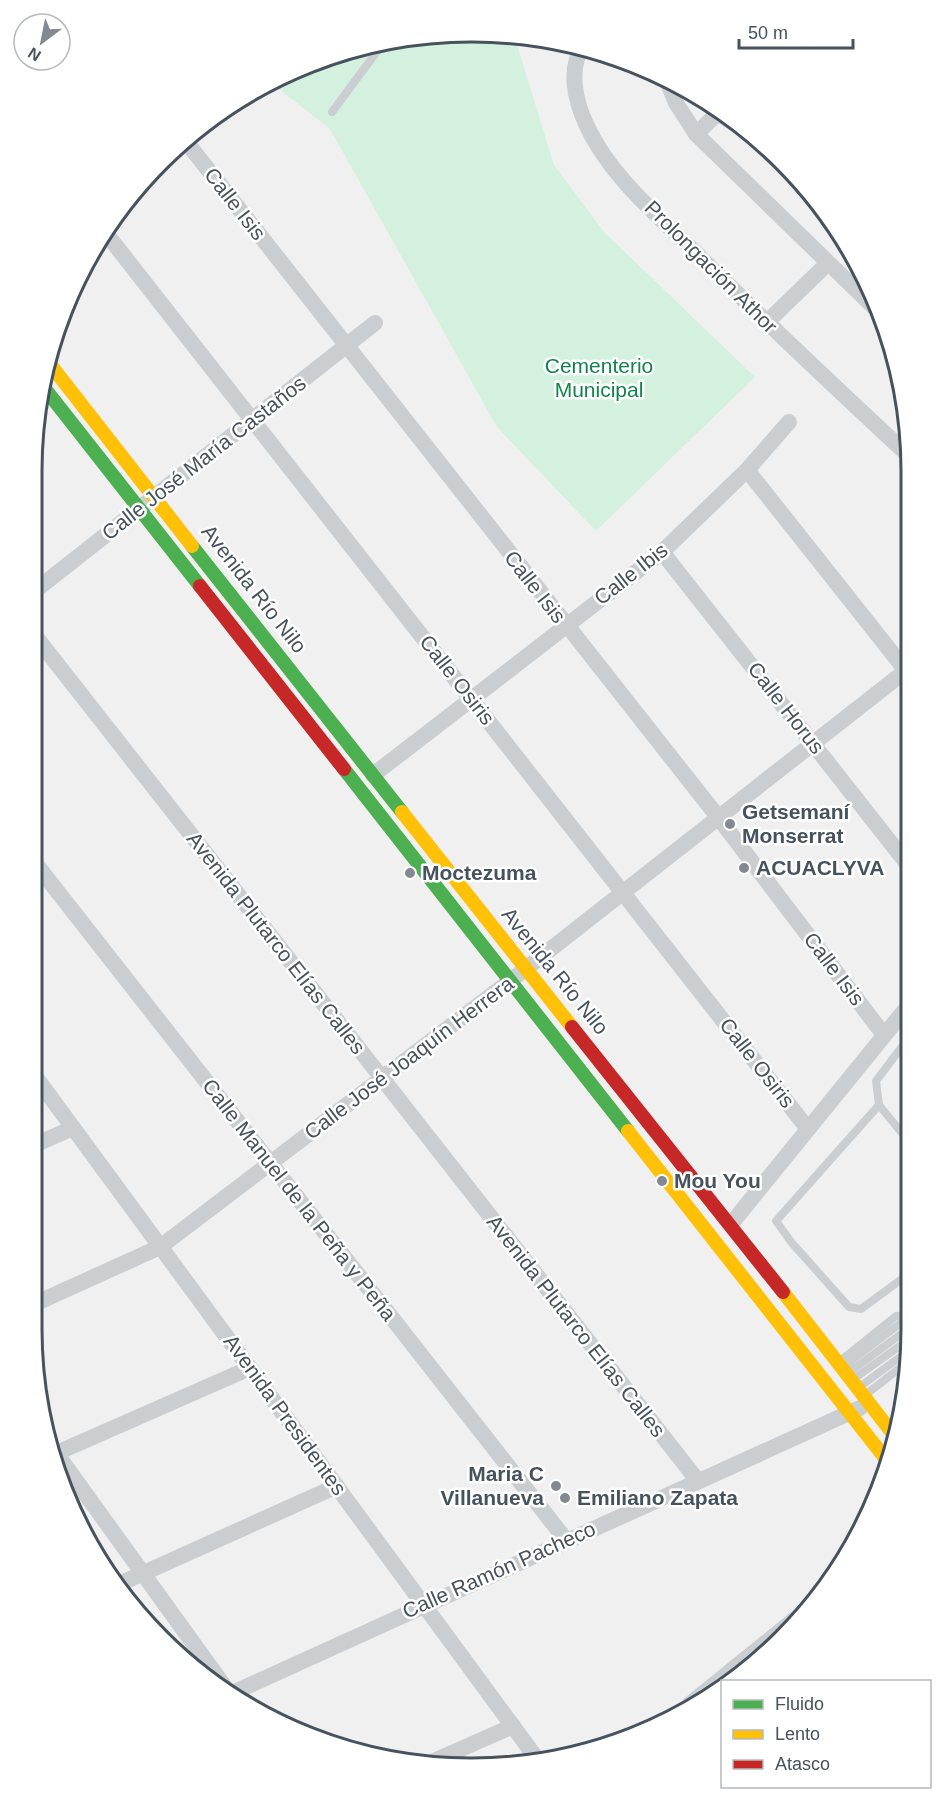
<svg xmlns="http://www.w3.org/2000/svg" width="943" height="1800" viewBox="0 0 943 1800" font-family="Helvetica,sans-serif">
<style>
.green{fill:#d3f1de}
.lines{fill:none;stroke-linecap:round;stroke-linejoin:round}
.lane{stroke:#cbced1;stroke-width:8}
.street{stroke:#cbced1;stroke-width:16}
.fast{stroke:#4caf50;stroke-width:14}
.slow{stroke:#ffc107;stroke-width:14}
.jam{stroke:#c62828;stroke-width:14}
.poi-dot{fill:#828991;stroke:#fff;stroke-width:2}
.labels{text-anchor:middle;stroke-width:5;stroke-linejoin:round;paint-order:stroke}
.street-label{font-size:21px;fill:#46525e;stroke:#fff}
.park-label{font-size:21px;fill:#11844a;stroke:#fff}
.poi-label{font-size:21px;font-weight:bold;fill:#46525e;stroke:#fff;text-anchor:start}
.rim{fill:none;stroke:#46525e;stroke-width:3}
</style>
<rect width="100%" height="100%" fill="#f1f0f0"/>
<!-- green -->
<path class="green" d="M501 32 514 35 554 165 604 232 755 377 596 531 497 427 330 129 270 82 330 55 414 35Z"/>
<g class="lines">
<!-- lane -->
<g class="lane">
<path d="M332 112 384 42"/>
<path d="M879 1105 876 1081 910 1036"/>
<path d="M910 1143 879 1105 776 1221 792 1243 849 1307 861 1309 910 1273"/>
<path d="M840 1361 896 1316 910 1315"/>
<path d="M844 1366 910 1316"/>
<path d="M848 1373 908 1329 910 1320"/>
<path d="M852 1380 911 1338"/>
<path d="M858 1388 911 1349"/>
<path d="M864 1396 910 1360"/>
</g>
<!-- street -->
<g class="street">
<path d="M583 46C568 69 575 100 586 124 609 175 655 213 694 251 764 321 836 388 908 455"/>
<path d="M665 76 676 103 696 134 881 314"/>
<path d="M718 113 763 142"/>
<path d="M696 134 719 112"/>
<path d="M184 139 718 817 884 1035"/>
<path d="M105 232 808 1129"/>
<path d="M766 323 827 264"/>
<path d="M747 470 908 673"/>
<path d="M662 552 909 866"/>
<path d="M32 593 375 323"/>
<path d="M32 632 698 1481"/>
<path d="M373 775 662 552 747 470 789 422"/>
<path d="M32 859 566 1540"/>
<path d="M32 1072 537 1759"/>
<path d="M32 1146 73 1128"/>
<path d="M731 1224 909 1005"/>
<path d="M32 1305 160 1247 510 981 908 669"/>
<path d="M51 1446 232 1697"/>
<path d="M52 1455 250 1368"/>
<path d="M117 1585 337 1486"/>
<path d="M228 1695 860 1408"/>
<path d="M690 1704 811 1606"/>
<path d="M434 1761 513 1726"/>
</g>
<!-- fast -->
<g class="fast">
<path d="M42 385 200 586"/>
<path d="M192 546 402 812"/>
<path d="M344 769 628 1131"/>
</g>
<!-- slow -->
<g class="slow">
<path d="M46 359 192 546"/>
<path d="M402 812 572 1027"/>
<path d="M628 1131 889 1463"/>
<path d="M783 1292 897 1439"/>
</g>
<!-- jam -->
<g class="jam">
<path d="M200 586 344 769"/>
<path d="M572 1027 783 1292"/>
</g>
</g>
<!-- markers -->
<g class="poi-dot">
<circle cx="730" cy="824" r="6"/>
<circle cx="744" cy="868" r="6"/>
<circle cx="410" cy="873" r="6"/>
<circle cx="662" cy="1181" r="6"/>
<circle cx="556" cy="1486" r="6"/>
<circle cx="565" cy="1498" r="6"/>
</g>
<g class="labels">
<!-- street labels -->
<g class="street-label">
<text transform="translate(235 204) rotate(52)" y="7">Calle Isis</text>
<text transform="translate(711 267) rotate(45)" y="7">Prolongación Athor</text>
<text transform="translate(204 458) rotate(-38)" y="7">Calle José María Castaños</text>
<text transform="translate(631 574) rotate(-38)" y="7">Calle Ibis</text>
<text transform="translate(535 587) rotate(52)" y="7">Calle Isis</text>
<text transform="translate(254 589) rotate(52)" y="7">Avenida Río Nilo</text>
<text transform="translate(457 680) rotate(52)" y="7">Calle Osiris</text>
<text transform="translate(786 708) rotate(52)" y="7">Calle Horus</text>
<text transform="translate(276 943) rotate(52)" y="7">Avenida Plutarco Elías Calles</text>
<text transform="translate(834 969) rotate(53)" y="7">Calle Isis</text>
<text transform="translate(555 971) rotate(51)" y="7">Avenida Río Nilo</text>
<text transform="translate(409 1058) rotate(-37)" y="7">Calle José Joaquín Herrera</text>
<text transform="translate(757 1063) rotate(52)" y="7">Calle Osiris</text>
<text transform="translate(299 1200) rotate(52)" y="7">Calle Manuel de la Peña y Peña</text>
<text transform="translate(576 1326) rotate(52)" y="7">Avenida Plutarco Elías Calles</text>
<text transform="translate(285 1415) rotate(54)" y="7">Avenida Presidentes</text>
<text transform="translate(499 1570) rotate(-24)" y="7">Calle Ramón Pacheco</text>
</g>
<!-- park labels -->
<g class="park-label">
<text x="599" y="373">Cementerio<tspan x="599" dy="24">Municipal</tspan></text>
</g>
<!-- poi labels -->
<g class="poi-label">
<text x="742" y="819">Getsemaní<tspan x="742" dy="24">Monserrat</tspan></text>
<text x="756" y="875">ACUACLYVA</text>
<text x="422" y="880">Moctezuma</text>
<text x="674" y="1188">Mou You</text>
<text x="544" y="1481" text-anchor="end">Maria C<tspan x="544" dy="24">Villanueva</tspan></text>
<text x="577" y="1505">Emiliano Zapata</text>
</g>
</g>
<!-- crop -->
<path d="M0 0H943V1800H0ZM471 42H472A429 429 0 0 1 901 471V1329A429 429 0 0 1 472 1758H471A429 429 0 0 1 42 1329V471A429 429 0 0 1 471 42Z" fill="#fff" fill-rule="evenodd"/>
<path class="rim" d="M471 42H472A429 429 0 0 1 901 471V1329A429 429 0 0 1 472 1758H471A429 429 0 0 1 42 1329V471A429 429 0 0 1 471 42Z"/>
<!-- legend -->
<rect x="721" y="1680" width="210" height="108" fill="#ffffff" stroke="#b5babf" stroke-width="1.5"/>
<rect x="733" y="1700" width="30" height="9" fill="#4caf50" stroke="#b5babf" stroke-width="1.5"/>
<text x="775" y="1710" font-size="18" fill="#46525e">Fluido</text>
<rect x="733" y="1730" width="30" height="9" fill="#ffc107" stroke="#b5babf" stroke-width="1.5"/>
<text x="775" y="1740" font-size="18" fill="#46525e">Lento</text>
<rect x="733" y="1760" width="30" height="9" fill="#c62828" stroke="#b5babf" stroke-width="1.5"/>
<text x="775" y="1770" font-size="18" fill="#46525e">Atasco</text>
<!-- north arrow -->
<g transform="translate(42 42) rotate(212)"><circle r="28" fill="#ffffff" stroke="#b5babf" stroke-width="1.5"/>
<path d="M0-4.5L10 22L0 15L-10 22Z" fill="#828991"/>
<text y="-9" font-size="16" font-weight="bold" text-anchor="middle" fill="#46525e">N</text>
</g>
<!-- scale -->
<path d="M739 39v9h114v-9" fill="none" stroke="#46525e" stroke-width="3"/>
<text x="748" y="39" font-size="18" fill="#46525e" stroke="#ffffff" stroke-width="4.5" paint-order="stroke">50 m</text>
</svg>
